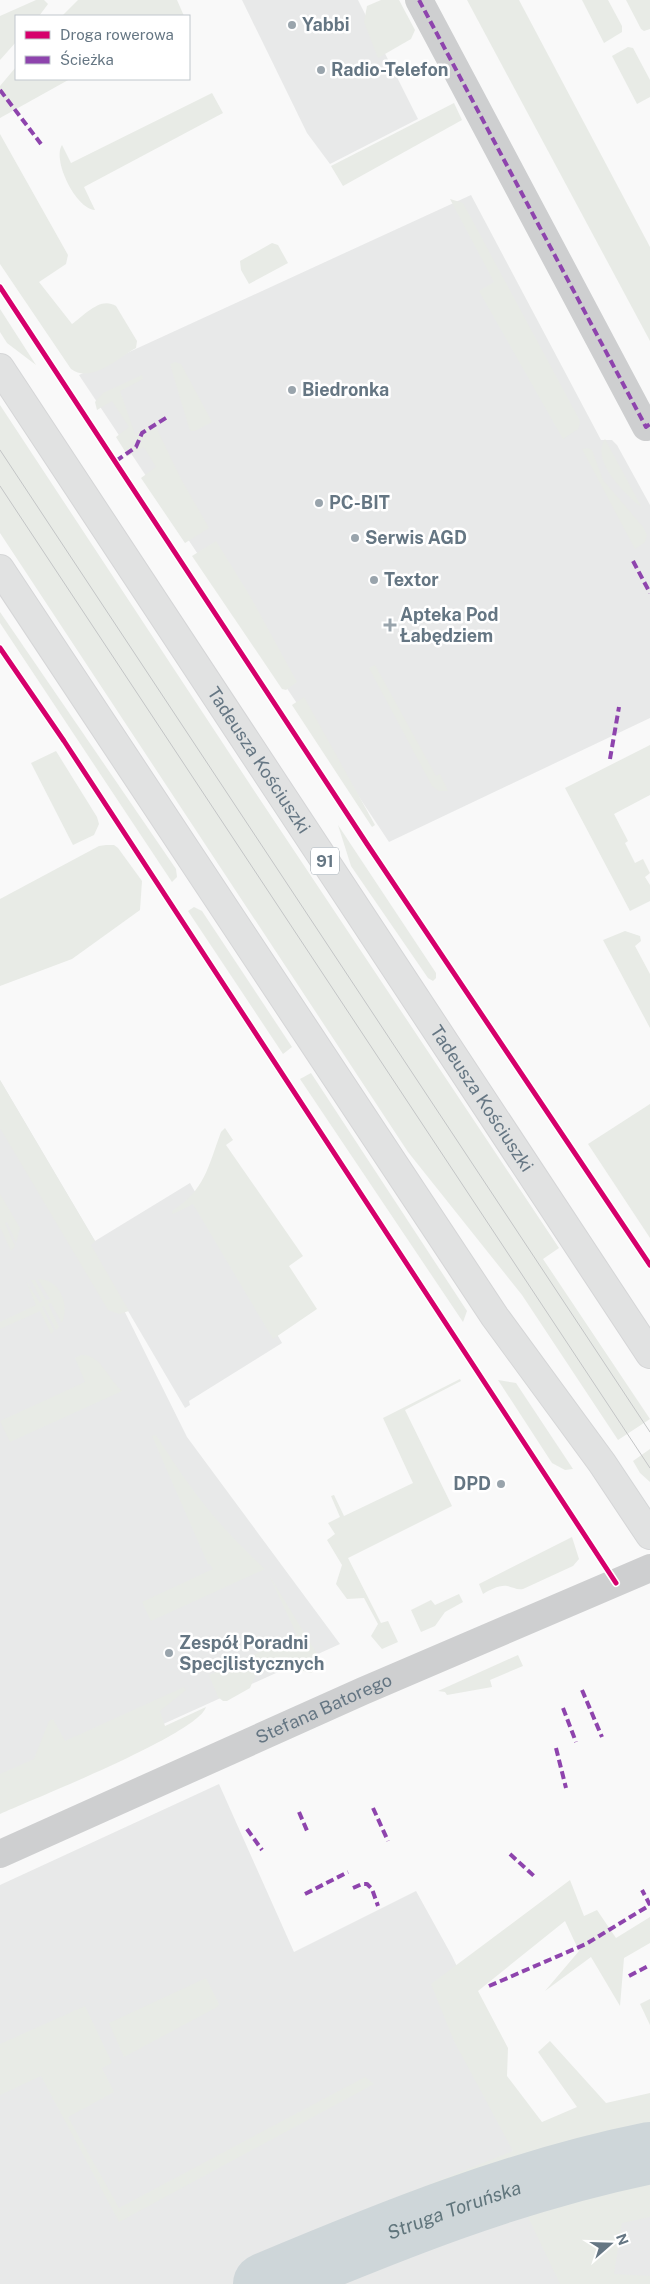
<svg xmlns="http://www.w3.org/2000/svg" width="650" height="2284" viewBox="0 0 650 2284" font-family="'Public Sans',sans-serif">
<style>
.built{fill:#e8e9e9}
.green{fill:#e8ebe6}
.lines{fill:none;stroke-linecap:round;stroke-linejoin:round}
.river{stroke:#ced6d9;stroke-width:62}
.primary-casing{stroke:#d5d6d7;stroke-width:30}
.street{stroke:#cecfd0;stroke-width:28}
.primary{stroke:#e1e2e2;stroke-width:28}
.tram{stroke:#c3c5c6;stroke-width:1}
.quiet{stroke:#8e44ad;stroke-width:4;stroke-dasharray:8 4;stroke-linecap:butt}
.cycleway-casing{stroke:#fff;stroke-width:8}
.cycleway{stroke:#d6006c;stroke-width:5}
.poi-dot{fill:#99a4ac;stroke:#fff;stroke-width:2}
.labels{text-anchor:middle;stroke-width:5;stroke-linejoin:round;paint-order:stroke}
.shield{fill:#fff;stroke:#939fa8;stroke-width:1}
.shield-label{font-size:16px;font-weight:bold;fill:#657683}
.poi-label{font-size:18px;font-weight:bold;fill:#657683;stroke:#fff;text-anchor:start}
.street-label{font-size:18px;fill:#657683;stroke:#fff}
.water-label{font-size:19px;font-style:italic;fill:#60757c;stroke:#fff}
</style>
<rect width="100%" height="100%" fill="#f9f9f9"/>
<!-- built -->
<g class="built">
<path d="M242 0H358L418 119 330 164 307 133Z"/>
<path d="M471 195 601 440H612L617 445 650 505V718L389 842 79 375Z"/>
<path d="M0 1080 95 1241 190 1183 282 1343 189 1401 190 1405 185 1408 104 1270 187 1437 340 1644 0 1798Z"/>
<path d="M219 1784 294 1952 416 1891 452 1956 485 2025 513 2151 650 2159V2284H0V1885Z"/>
</g>
<!-- green -->
<g class="green">
<path d="M36 0H44L48 4 39 16H16V42L0 60V16Z"/>
<path d="M78 0H177L184 16H62Z"/>
<path d="M381 0H399L415 30 411 39 378 58 364 22 367 6Z"/>
<path d="M467 0H519L650 247V341Z"/>
<path d="M582 0H608L622 26V32L604 43Z"/>
<path d="M626 0H650V29L644 31 641 29Z"/>
<path d="M628 47 633 48 650 80V97L637 104 612 56Z"/>
<path d="M16 67V79H70L0 118V86Z"/>
<path d="M212 93 223 113 84 187 95 210C76 209 52 160 62 145L71 163Z"/>
<path d="M454 103 462 120 343 186 331 166Z"/>
<path d="M0 134 68 255 66 264 39 282 72 324C85 315 100 296 116 306L137 341 136 348C118 358 91 384 71 369L0 264Z"/>
<path d="M450 199 463 203 579 419 580 423 578 429 563 439 479 291 494 282Z"/>
<path d="M272 243 278 245 288 263 249 284 241 270 240 261Z"/>
<path d="M0 309 36 365 7 343 0 332Z"/>
<path d="M175 362 181 364 212 422 195 431H191L189 428 170 364Z"/>
<path d="M142 375 143 379 120 391 135 434 154 423 181 479 209 528 185 543 141 478 156 467 144 447 128 456 116 437 129 427 112 401 97 410 95 402 103 393Z"/>
<path d="M0 405 255 792 559 1248 543 1259 650 1419 618 1440 522 1295 408 1152 0 533Z"/>
<path d="M605 439 642 508C626 495 590 461 605 439Z"/>
<path d="M588 448 592 450 603 480 643 527 647 535 645 542 635 549 582 449Z"/>
<path d="M216 541 250 596 297 682 286 690 282 689 192 556Z"/>
<path d="M0 612 176 869 177 877 172 882 0 623Z"/>
<path d="M375 665 436 776 440 774 448 791H439L432 786 369 668Z"/>
<path d="M304 697 375 825 372 827 292 705Z"/>
<path d="M650 745V795L614 814 628 841 625 843 635 863 643 859 650 873 645 877 650 885V901L630 911 565 788Z"/>
<path d="M56 751 97 817 99 824 94 835 73 845 31 763Z"/>
<path d="M338 825 436 973V978L433 981 428 978 351 866Z"/>
<path d="M106 845H114L118 848 142 881 140 910 72 959 0 986V899L99 846Z"/>
<path d="M194 907 202 911 292 1047 283 1054 188 911Z"/>
<path d="M625 931 640 936 641 941 635 946 650 974V1028L603 940Z"/>
<path d="M311 1073 467 1311 463 1322 300 1079Z"/>
<path d="M0 1080 95 1241 91 1245 129 1311 119 1314 108 1310 0 1128Z"/>
<path d="M650 1104V1238L588 1144Z"/>
<path d="M225 1128 233 1140 226 1145 303 1256 289 1266 317 1309 273 1339 193 1204 173 1214 172 1211C205 1190 208 1167 221 1132Z"/>
<path d="M0 1194 20 1228 16 1243 7 1222 5 1223 15 1246 11 1251 0 1227Z"/>
<path d="M38 1279C60 1279 70 1305 62 1323L51 1303 48 1304 59 1327 56 1330 44 1306 42 1307 54 1331 51 1334 40 1311 0 1329V1322L36 1305 26 1281 40 1303 42 1301 31 1280H35L46 1300 50 1299Z"/>
<path d="M81 1355C101 1354 107 1378 122 1391L10 1442 0 1421 85 1382 75 1358Z"/>
<path d="M460 1379 461 1381 405 1410 452 1506 348 1558 381 1623 388 1621 398 1642 382 1649 371 1636 378 1624 364 1598 347 1599 336 1584 342 1565 327 1540 335 1534 328 1523 340 1517 331 1496 334 1495 344 1516 413 1483 383 1418Z"/>
<path d="M498 1380 516 1383 573 1469 565 1470 552 1463Z"/>
<path d="M156 1435C190 1489 217 1525 265 1569L151 1621 142 1602 213 1569 210 1564H208L152 1436Z"/>
<path d="M650 1449V1482L640 1473 633 1461Z"/>
<path d="M572 1537 579 1559 573 1566 523 1589C516 1590 513 1587 507 1586 499 1585 490 1590 483 1594L479 1584Z"/>
<path d="M269 1575 325 1667 310 1673 301 1670 283 1658 270 1661 256 1674 250 1688 227 1701H223L218 1697 209 1675 297 1635Z"/>
<path d="M459 1594 463 1602 445 1612 435 1626 421 1632 411 1610 431 1600 435 1605Z"/>
<path d="M518 1655 523 1666 490 1680 492 1687 447 1695 445 1692 438 1691Z"/>
<path d="M184 1687 186 1690 160 1711 165 1726 206 1707C198 1734 33 1799 0 1814V1774L34 1759 49 1721 53 1719 65 1741Z"/>
<path d="M570 1880 584 1916 597 1910 616 1938 650 1917V1943L624 1958 620 2006 591 1957 545 1991 579 1951 565 1921 478 1991 508 2048 507 2076 542 2122 577 2107 538 2052 550 2041 606 2103 650 2093V2217L622 2223 614 2274 650 2276V2284H560L509 2177 367 2224 360 2212 513 2151 454 2041 431 1984Z"/>
<path d="M206 1978 219 2004 217 2007 124 2057 109 2023Z"/>
<path d="M650 1999V2025L640 2004Z"/>
<path d="M85 2006 112 2063 102 2068 114 2092 68 2117 119 2208 365 2077 374 2084 119 2222 41 2076 0 2095V2044Z"/>
</g>
<g class="lines">
<!-- river -->
<path class="river" id="s1" d="M264 2284C390 2231 516 2180 650 2153"/>
<defs>
<g id="primary">
<path id="s3" d="M0 368 650 1354"/>
<path d="M0 569 495 1317 602 1463 650 1535"/>
</g>
</defs>
<!-- primary casing -->
<use href="#primary" class="primary-casing"/>
<!-- street -->
<g class="street">
<path d="M419 0 646 427 650 424"/>
<path id="s2" d="M0 1854 363 1691 650 1568"/>
</g>
<!-- primary -->
<use href="#primary" class="primary"/>
<!-- tram -->
<g class="tram">
<path d="M0 450 650 1432"/>
<path d="M0 486 650 1468"/>
</g>
<!-- quiet -->
<g class="quiet">
<path d="M419 0 646 427 650 424"/>
<path d="M0 90 41 144"/>
<path d="M116 461 136 447 142 433 169 416"/>
<path d="M633 561 650 593"/>
<path d="M610 759 619 707"/>
<path d="M582 1690 602 1737"/>
<path d="M563 1708 576 1742"/>
<path d="M556 1748 566 1788"/>
<path d="M373 1808 388 1841"/>
<path d="M299 1812 308 1833"/>
<path d="M247 1829 262 1850"/>
<path d="M510 1854 534 1876"/>
<path d="M353 1888 362 1884H367L372 1889 378 1906"/>
<path d="M305 1894 348 1872"/>
<path d="M629 1976 650 1965"/>
<path d="M489 1986 586 1944 650 1905 642 1890"/>
</g>
<defs>
<g id="cycleway">
<path d="M0 287 367 844 650 1265"/>
<path d="M0 648 64 741 616 1583"/>
</g>
</defs>
<!-- cycleway casing -->
<use href="#cycleway" class="cycleway-casing"/>
<!-- cycleway -->
<use href="#cycleway" class="cycleway"/>
</g>
<!-- markers -->
<g class="poi-dot">
<circle cx="292" cy="25" r="5"/>
<circle cx="321" cy="70" r="5"/>
<circle cx="292" cy="390" r="5"/>
<circle cx="319" cy="503" r="5"/>
<circle cx="355" cy="538" r="5"/>
<circle cx="374" cy="580" r="5"/>
<path d="M387.5 617.5h5v5h5v5h-5v5h-5v-5h-5v-5h5z"/>
<circle cx="501" cy="1484" r="5"/>
<circle cx="169" cy="1653" r="5"/>
</g>
<g class="labels">
<!-- shield labels -->
<rect class="shield" x="311" y="847.5" width="28" height="27" rx="4"/>
<g class="shield-label">
<text x="325" y="867">91</text>
</g>
<!-- poi labels -->
<g class="poi-label">
<text x="302" y="31">Yabbi</text>
<text x="331" y="76">Radio-Telefon</text>
<text x="302" y="396">Biedronka</text>
<text x="329" y="509">PC-BIT</text>
<text x="365" y="544">Serwis AGD</text>
<text x="384" y="586">Textor</text>
<text x="400" y="621">Apteka Pod<tspan x="400" dy="21">Łabędziem</tspan></text>
<text x="491" y="1490" text-anchor="end">DPD</text>
<text x="179" y="1649">Zespół Poradni<tspan x="179" dy="21">Specjlistycznych</tspan></text>
</g>
<!-- street labels -->
<g class="street-label">
<text dy="6" stroke="none"><textPath href="#s3" startOffset="470">Tadeusza Kościuszki</textPath></text>
<text dy="6" stroke="none"><textPath href="#s3" startOffset="875">Tadeusza Kościuszki</textPath></text>
<text dy="6" stroke="none"><textPath href="#s2" startOffset="355">Stefana Batorego</textPath></text>
</g>
<!-- water labels -->
<g class="water-label">
<text dy="7" stroke="none"><textPath href="#s1" startOffset="204">Struga Toruńska</textPath></text>
</g>
</g>
<!-- legend -->
<rect x="15" y="15" width="175" height="65" fill="#ffffff" stroke="#c1c8cd"/>
<rect x="25" y="31" width="25" height="8" fill="#d6006c" stroke="#c1c8cd"/>
<text x="60" y="40" font-size="15" fill="#657683">Droga rowerowa</text>
<rect x="25" y="56" width="25" height="8" fill="#8e44ad" stroke="#c1c8cd"/>
<text x="60" y="65" font-size="15" fill="#657683">Ścieżka</text>
<!-- north arrow -->
<g transform="translate(610 2244) rotate(70)" stroke="#ffffff" stroke-width="4" paint-order="stroke">
<path d="M0-4L9 19L0 12L-9 19Z" fill="#657683"/>
<text y="-8" font-size="14" font-weight="bold" text-anchor="middle" fill="#657683">N</text>
</g>
</svg>
